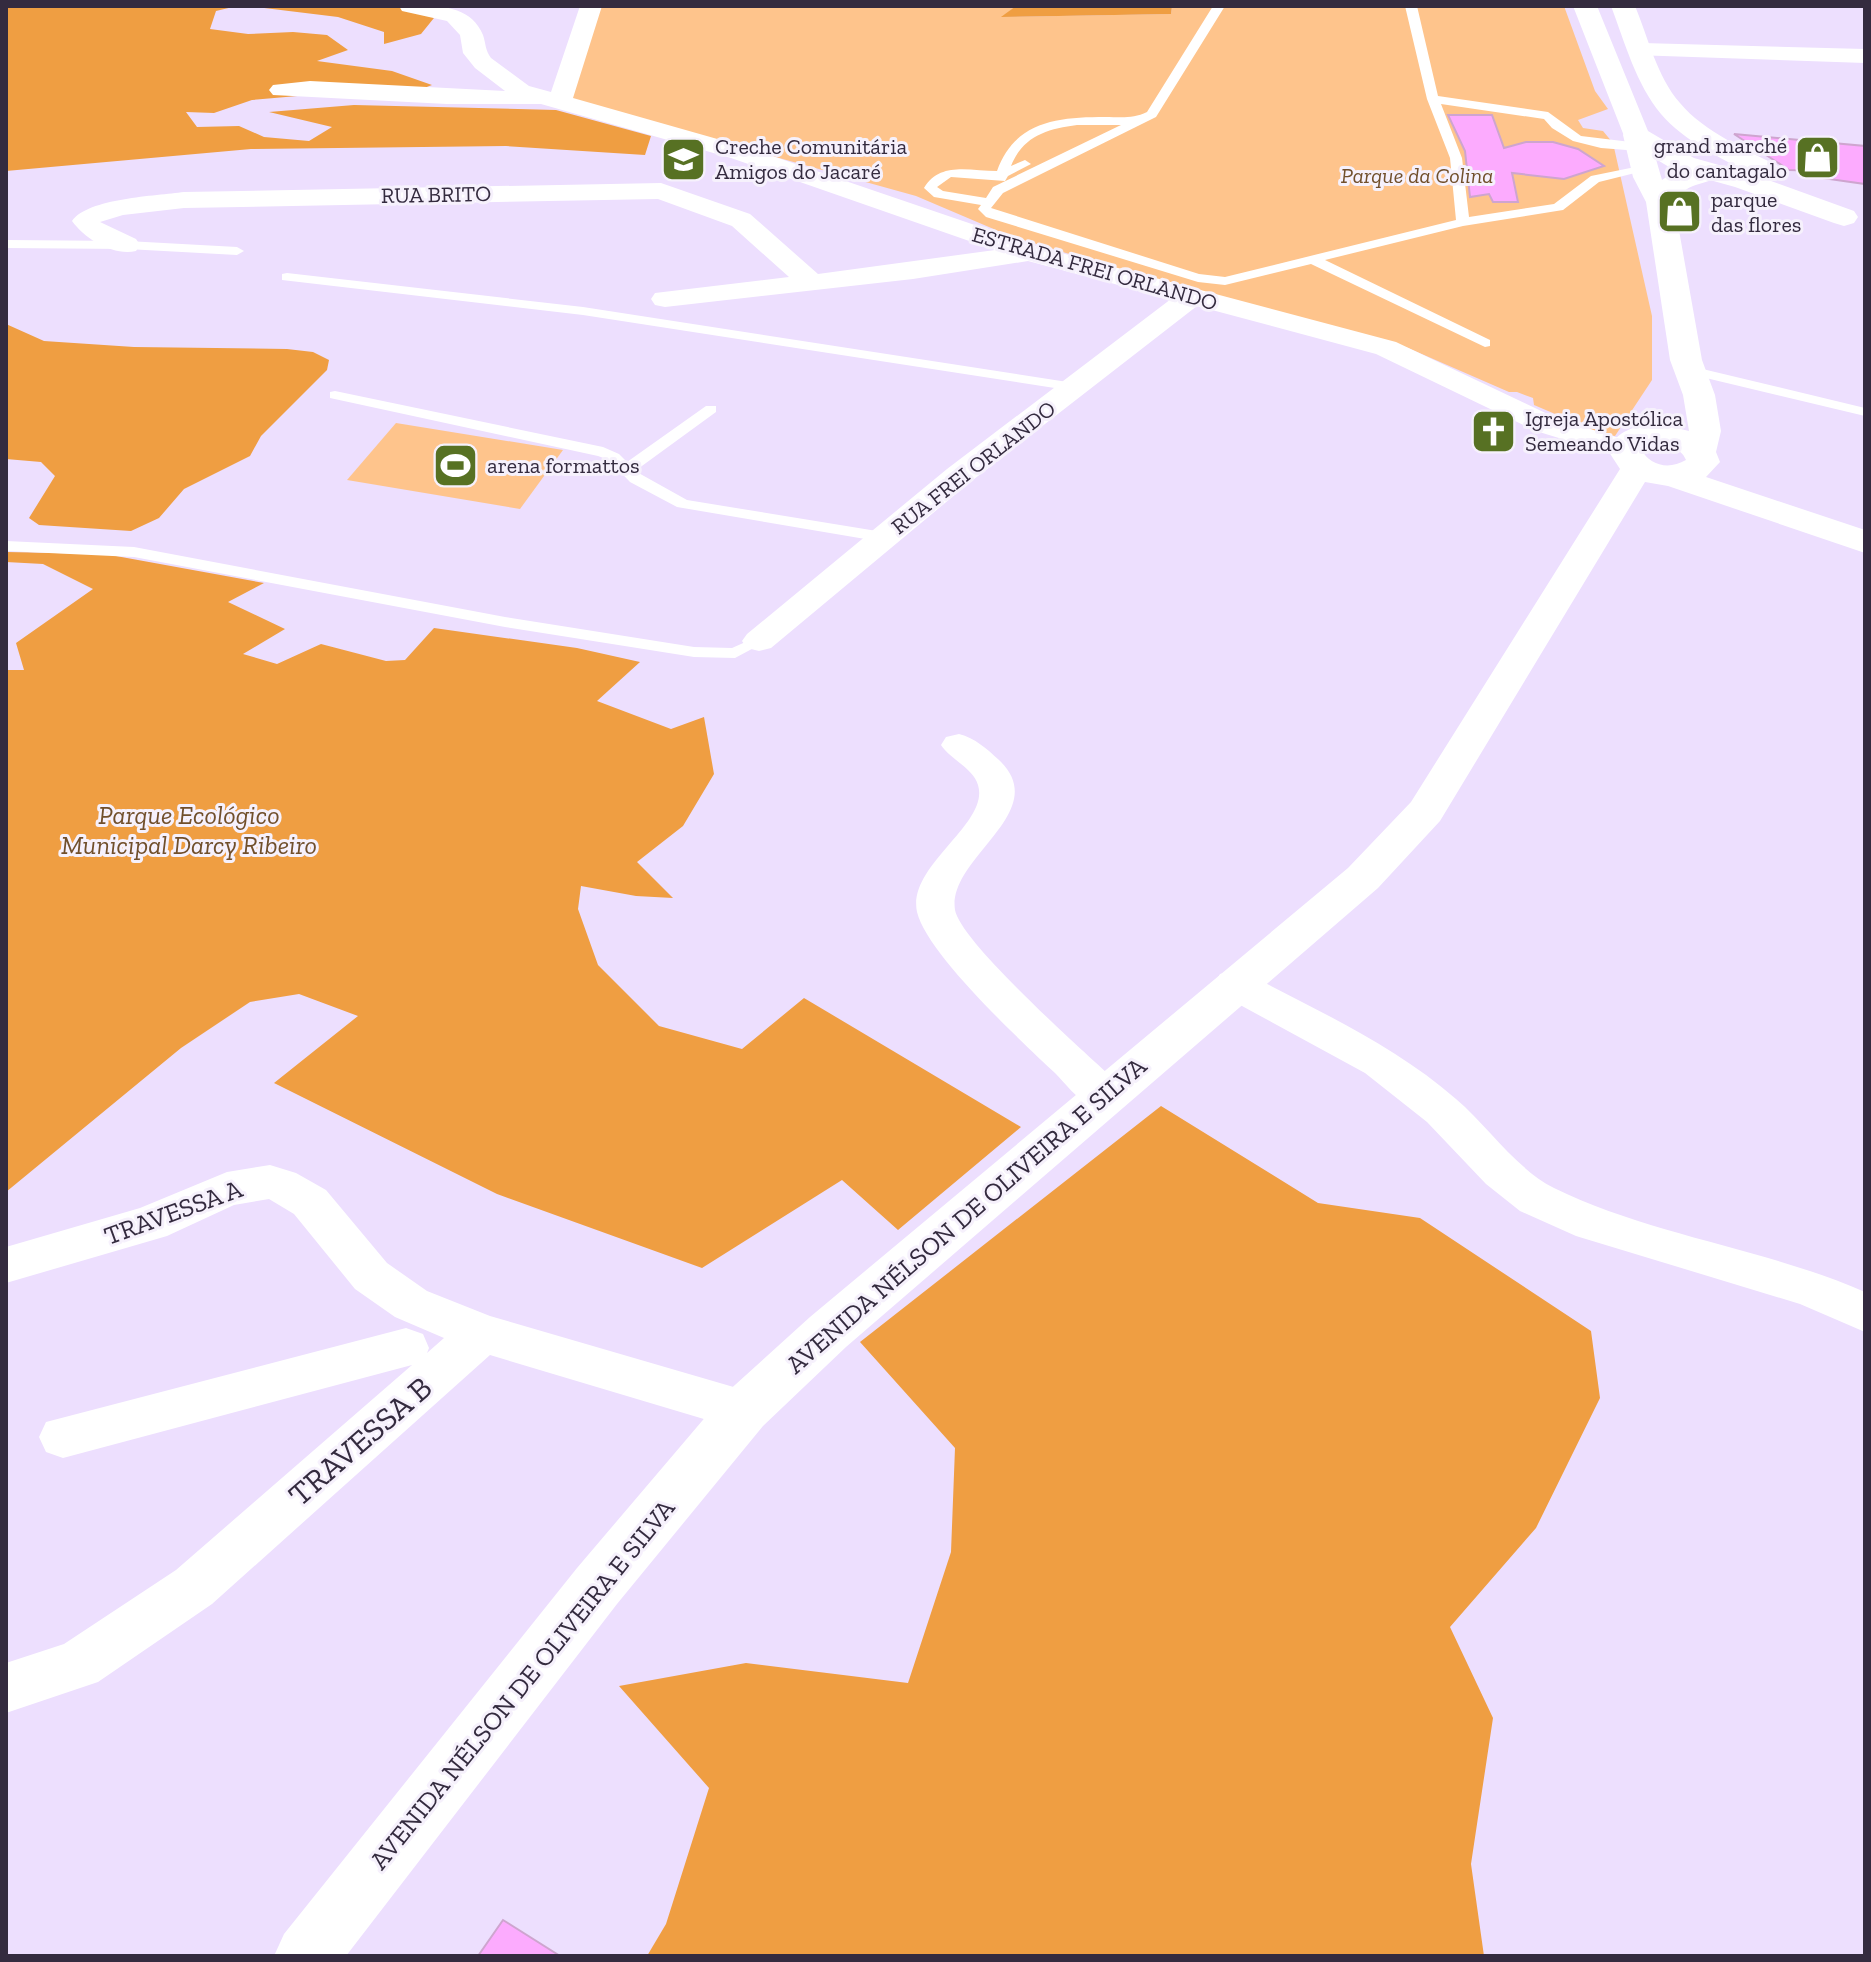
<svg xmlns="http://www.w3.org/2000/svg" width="1871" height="1962" viewBox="0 0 1871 1962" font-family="'Zilla Slab',serif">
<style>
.green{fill:#fec48c}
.forest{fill:#ef9e42}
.building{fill:#fcabfe;stroke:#cea5cf;stroke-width:2}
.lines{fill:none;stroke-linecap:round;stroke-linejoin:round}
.service{fill:#fff;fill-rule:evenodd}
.minor{fill:#fff;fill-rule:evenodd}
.tertiary{fill:#fff;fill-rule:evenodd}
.secondary{fill:#fff;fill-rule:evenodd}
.labels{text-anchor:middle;stroke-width:6;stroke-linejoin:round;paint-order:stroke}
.far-poi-label{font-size:22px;fill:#342b3f;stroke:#f6f1fc;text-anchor:start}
.far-park-label{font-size:22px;font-style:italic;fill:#714f2b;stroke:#f6f1fc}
.far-street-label{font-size:22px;fill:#342b3f;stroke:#f6f1fc}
.park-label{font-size:26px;font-style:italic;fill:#714f2b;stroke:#f6f1fc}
.street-label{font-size:26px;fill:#342b3f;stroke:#f6f1fc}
.near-street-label{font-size:32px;fill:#342b3f;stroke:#f6f1fc}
</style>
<rect width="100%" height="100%" fill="#eddffe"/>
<!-- green -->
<g class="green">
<path d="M583 6H1016L1003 17 1171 14 1172 6H1564L1595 91 1608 109 1578 120 1583 128 1603 131 1613 143 1652 316V380L1615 436 1602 434 1534 405 1533 398 1517 392H1509L1408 348 1122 270 1010 236 916 196 562 98Z"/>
<path d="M396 423 563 450 520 509 347 480Z"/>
</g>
<!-- forest -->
<g class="forest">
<path d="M6 6H237L216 11 210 29 248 34 293 32 327 35 348 50 317 61 392 71 432 85 403 96 309 95 252 100 214 113 186 112 197 127 239 126 264 137 309 141 332 127 269 112 354 105 556 110 651 136 645 155 506 146 251 149 6 171Z"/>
<path d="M248 6H421L438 13 421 34 384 44V32L338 17Z"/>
<path d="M1016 6H1172L1171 14 1001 17Z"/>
<path d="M6 324 44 341 134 347 287 349 313 352 329 360 327 370 261 436 250 456 184 489 159 518 131 531 39 525 29 518 55 476 41 462 6 459Z"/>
<path d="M6 552 105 554 264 583 228 602 285 629 243 654 277 664 321 644 386 661 405 660 434 628 577 648 640 662 597 701 671 729 704 717 714 774 683 826 637 862 673 898 636 896 581 886 578 909 598 965 659 1026 742 1049 804 998 1021 1127 898 1230 842 1180 702 1268 497 1194 274 1083 358 1016 299 994 250 1002 181 1048 6 1192V670H24L16 643 93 589 43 564 6 562Z"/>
<path d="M1161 1106 1318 1203 1420 1218 1591 1331 1600 1398 1536 1528 1450 1627 1493 1718 1471 1864 1484 1956H647L666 1924 709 1788 619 1686 746 1663 908 1683 951 1552 955 1448 860 1342Z"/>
</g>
<!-- building -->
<g class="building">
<path d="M1448 115H1492L1504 148 1526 142H1553L1578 149 1604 166 1564 179 1512 173 1518 202H1493L1489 194 1470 197 1465 151Z"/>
<path d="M1734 134 1865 146V184L1822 178 1824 171 1789 170Z"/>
<path d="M503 1920 560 1956H478Z"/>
</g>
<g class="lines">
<!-- service -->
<g class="service">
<path d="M1213 6H1225L1156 117 1003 193 991 208 1199 274 1225 277 1456 220 1450 158 1427 99 1405 6H1417L1438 96 1548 112 1581 136 1639 143 1645 147 1639 151 1601 148 1573 141 1552 128 1544 119 1441 104 1462 158 1469 217 1554 204 1591 176 1645 165 1651 169 1599 182 1563 210 1463 226 1325 260 1490 340V346L1485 347 1311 264 1225 285 1198 282 986 217 978 209 981 205 934 197 924 188C940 161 970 171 997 171 1015 121 1058 117 1105 117 1121 117 1133 119 1147 112ZM1077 125H1121L993 187 986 198 943 191 937 187 951 177 1005 181 1008 176 1031 164 1025 160 1011 166C1023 136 1047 129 1077 125Z"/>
<path d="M6 240 127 241 237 247 244 251 237 255 127 249 6 248Z"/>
<path d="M287 273 583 307 1074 383 1081 387 1074 391 583 315 282 280V274Z"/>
<path d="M1690 366 1865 408V416L1685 373V367Z"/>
<path d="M335 391 603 447 619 454 627 462 706 406H716V412L635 471 687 500 883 532 891 537 883 542 677 507 630 482 609 460 598 456 330 398V392Z"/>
<path d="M6 541 134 547 505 617 694 647 732 648 759 636 767 641 735 658 694 657 505 627 134 557 6 551Z"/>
</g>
<!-- minor -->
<g class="minor">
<path d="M399 6C429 6 469 1 483 35 486 44 485 50 491 58L529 86 551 92 580 6H602L573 98 749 148 1039 247 1396 342 1558 419 1635 443 1639 449 1635 455 1624 458 1536 431 1376 354 1197 306 969 483 771 648 759 651 747 648 742 641 747 634 947 469 1171 299 1028 261 913 279 665 307 655 305 651 299 655 293 789 277 732 226 658 199 184 208 123 215 100 222 136 239 140 245 136 251C113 256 85 239 72 221 88 198 156 196 184 192L661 183 750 214 818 274 995 250 731 158 541 104H447L273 95 269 90 273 85 310 81 505 91 475 68 463 53 460 35 447 21 402 11Z"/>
<path d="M1642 43 1865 49V63L1634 55 1631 50 1634 45Z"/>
<path d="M959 734C975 738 987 749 999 760 1054 812 947 857 955 910 961 943 1089 1056 1119 1084L1125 1095 1119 1106C1109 1109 1100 1112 1090 1106 1077 1099 1065 1083 1055 1073 1021 1041 927 954 917 912 907 865 990 824 978 785 973 768 951 760 941 745L946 737Z"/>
<path d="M1234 970 1248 974C1320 1012 1394 1045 1456 1099 1489 1127 1515 1168 1554 1188 1652 1236 1765 1248 1865 1292V1332L1800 1304 1576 1236 1520 1211 1486 1184 1427 1122 1365 1073 1220 994 1214 984 1220 974Z"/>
<path d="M270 1165 296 1173 326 1190 387 1263 427 1291 490 1316 761 1395 768 1410 761 1425 744 1431 490 1355 212 1604 98 1682 6 1713V1663L64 1644 176 1570 412 1365 63 1458 46 1452 39 1437 46 1422 406 1328 423 1334 429 1348 427 1353 444 1338 395 1317 355 1289 294 1214 269 1199 234 1205 167 1236 6 1283V1247L140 1208 227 1172Z"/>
</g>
<!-- tertiary -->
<path class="tertiary" d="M1636 127 1646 129 1649 135 1662 180C1677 169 1700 162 1718 166L1722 172C1711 187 1688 179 1674 202L1702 360 1715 395 1721 431 1716 452 1720 462 1706 477 1865 530V553L1668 486 1645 482 1440 821 1378 888 846 1347 763 1426 617 1604 346 1956H274L284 1934 577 1568 725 1394 810 1317 1348 868 1411 802 1620 469 1607 449C1626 419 1658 423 1689 431L1683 395 1670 360 1646 202 1633 177 1623 135 1626 129ZM1653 444C1666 445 1681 447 1686 460 1669 470 1650 466 1641 449Z"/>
<!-- secondary -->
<path class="secondary" d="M1573 6H1597L1648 131 1694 158 1751 174C1721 158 1684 141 1661 114 1636 84 1625 43 1611 6H1635C1648 37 1657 77 1680 103 1704 132 1747 150 1780 167L1784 173 1780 179 1771 181 1854 211 1858 217 1854 223 1844 226 1834 223 1735 187 1674 170 1626 141Z"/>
</g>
<!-- icons -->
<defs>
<symbol id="shop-square" viewBox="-11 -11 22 22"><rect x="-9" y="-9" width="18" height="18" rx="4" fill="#577123" stroke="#f6f1fc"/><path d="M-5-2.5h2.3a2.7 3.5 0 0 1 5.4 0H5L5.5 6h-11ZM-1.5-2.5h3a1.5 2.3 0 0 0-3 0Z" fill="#fff"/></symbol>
<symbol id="school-square" viewBox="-11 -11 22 22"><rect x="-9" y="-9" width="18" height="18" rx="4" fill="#577123" stroke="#f6f1fc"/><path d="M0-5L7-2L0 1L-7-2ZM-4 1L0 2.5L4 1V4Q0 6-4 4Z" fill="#fff"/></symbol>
<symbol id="church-square" viewBox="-11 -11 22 22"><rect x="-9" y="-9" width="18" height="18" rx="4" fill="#577123" stroke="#f6f1fc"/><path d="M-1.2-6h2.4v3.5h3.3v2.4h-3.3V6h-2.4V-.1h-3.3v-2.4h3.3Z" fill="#fff"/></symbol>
<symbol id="stadium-square" viewBox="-11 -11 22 22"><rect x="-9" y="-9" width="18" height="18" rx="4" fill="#577123" stroke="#f6f1fc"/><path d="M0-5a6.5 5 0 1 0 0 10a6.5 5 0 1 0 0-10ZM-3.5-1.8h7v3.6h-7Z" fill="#fff"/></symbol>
</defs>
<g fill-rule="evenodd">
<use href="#shop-square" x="1792" y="132" width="51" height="51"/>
<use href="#school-square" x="658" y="134" width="51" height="51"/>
<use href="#shop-square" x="1654" y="186" width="51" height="51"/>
<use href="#church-square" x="1468" y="406" width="51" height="51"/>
<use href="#stadium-square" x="430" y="440" width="51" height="51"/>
</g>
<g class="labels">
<!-- far-poi labels -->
<g class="far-poi-label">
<text x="1787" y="153" text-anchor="end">grand marché<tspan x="1787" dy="25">do cantagalo</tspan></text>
<text x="715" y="154">Creche Comunitária<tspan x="715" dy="25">Amigos do Jacaré</tspan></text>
<text x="1711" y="207">parque<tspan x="1711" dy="25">das flores</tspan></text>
<text x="1525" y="426">Igreja Apostólica<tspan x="1525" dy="25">Semeando Vidas</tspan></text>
<text x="487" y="473">arena formattos</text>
</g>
<!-- far-park labels -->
<g class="far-park-label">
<text x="1417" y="183">Parque da Colina</text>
</g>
<!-- far-street labels -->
<g class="far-street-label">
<text transform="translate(436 194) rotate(-1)" y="8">RUA BRITO</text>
<text transform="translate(1095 268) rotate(16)" y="8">ESTRADA FREI ORLANDO</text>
<text transform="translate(973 467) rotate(-38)" y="8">RUA FREI ORLANDO</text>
</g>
<!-- park labels -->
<g class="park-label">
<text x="189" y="824">Parque Ecológico<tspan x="189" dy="30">Municipal Darcy Ribeiro</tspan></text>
</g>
<!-- street labels -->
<g class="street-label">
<text transform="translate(173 1212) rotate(-20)" y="9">TRAVESSA A</text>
<text transform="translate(966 1215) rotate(-41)" y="9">AVENIDA NÉLSON DE OLIVEIRA E SILVA</text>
<text transform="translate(522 1684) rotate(-51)" y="9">AVENIDA NÉLSON DE OLIVEIRA E SILVA</text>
</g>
<!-- near-street labels -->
<g class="near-street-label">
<text transform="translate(360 1441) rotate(-41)" y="11">TRAVESSA B</text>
</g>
</g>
<!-- border -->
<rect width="1871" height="1962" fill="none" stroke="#342b3f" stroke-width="16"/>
</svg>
